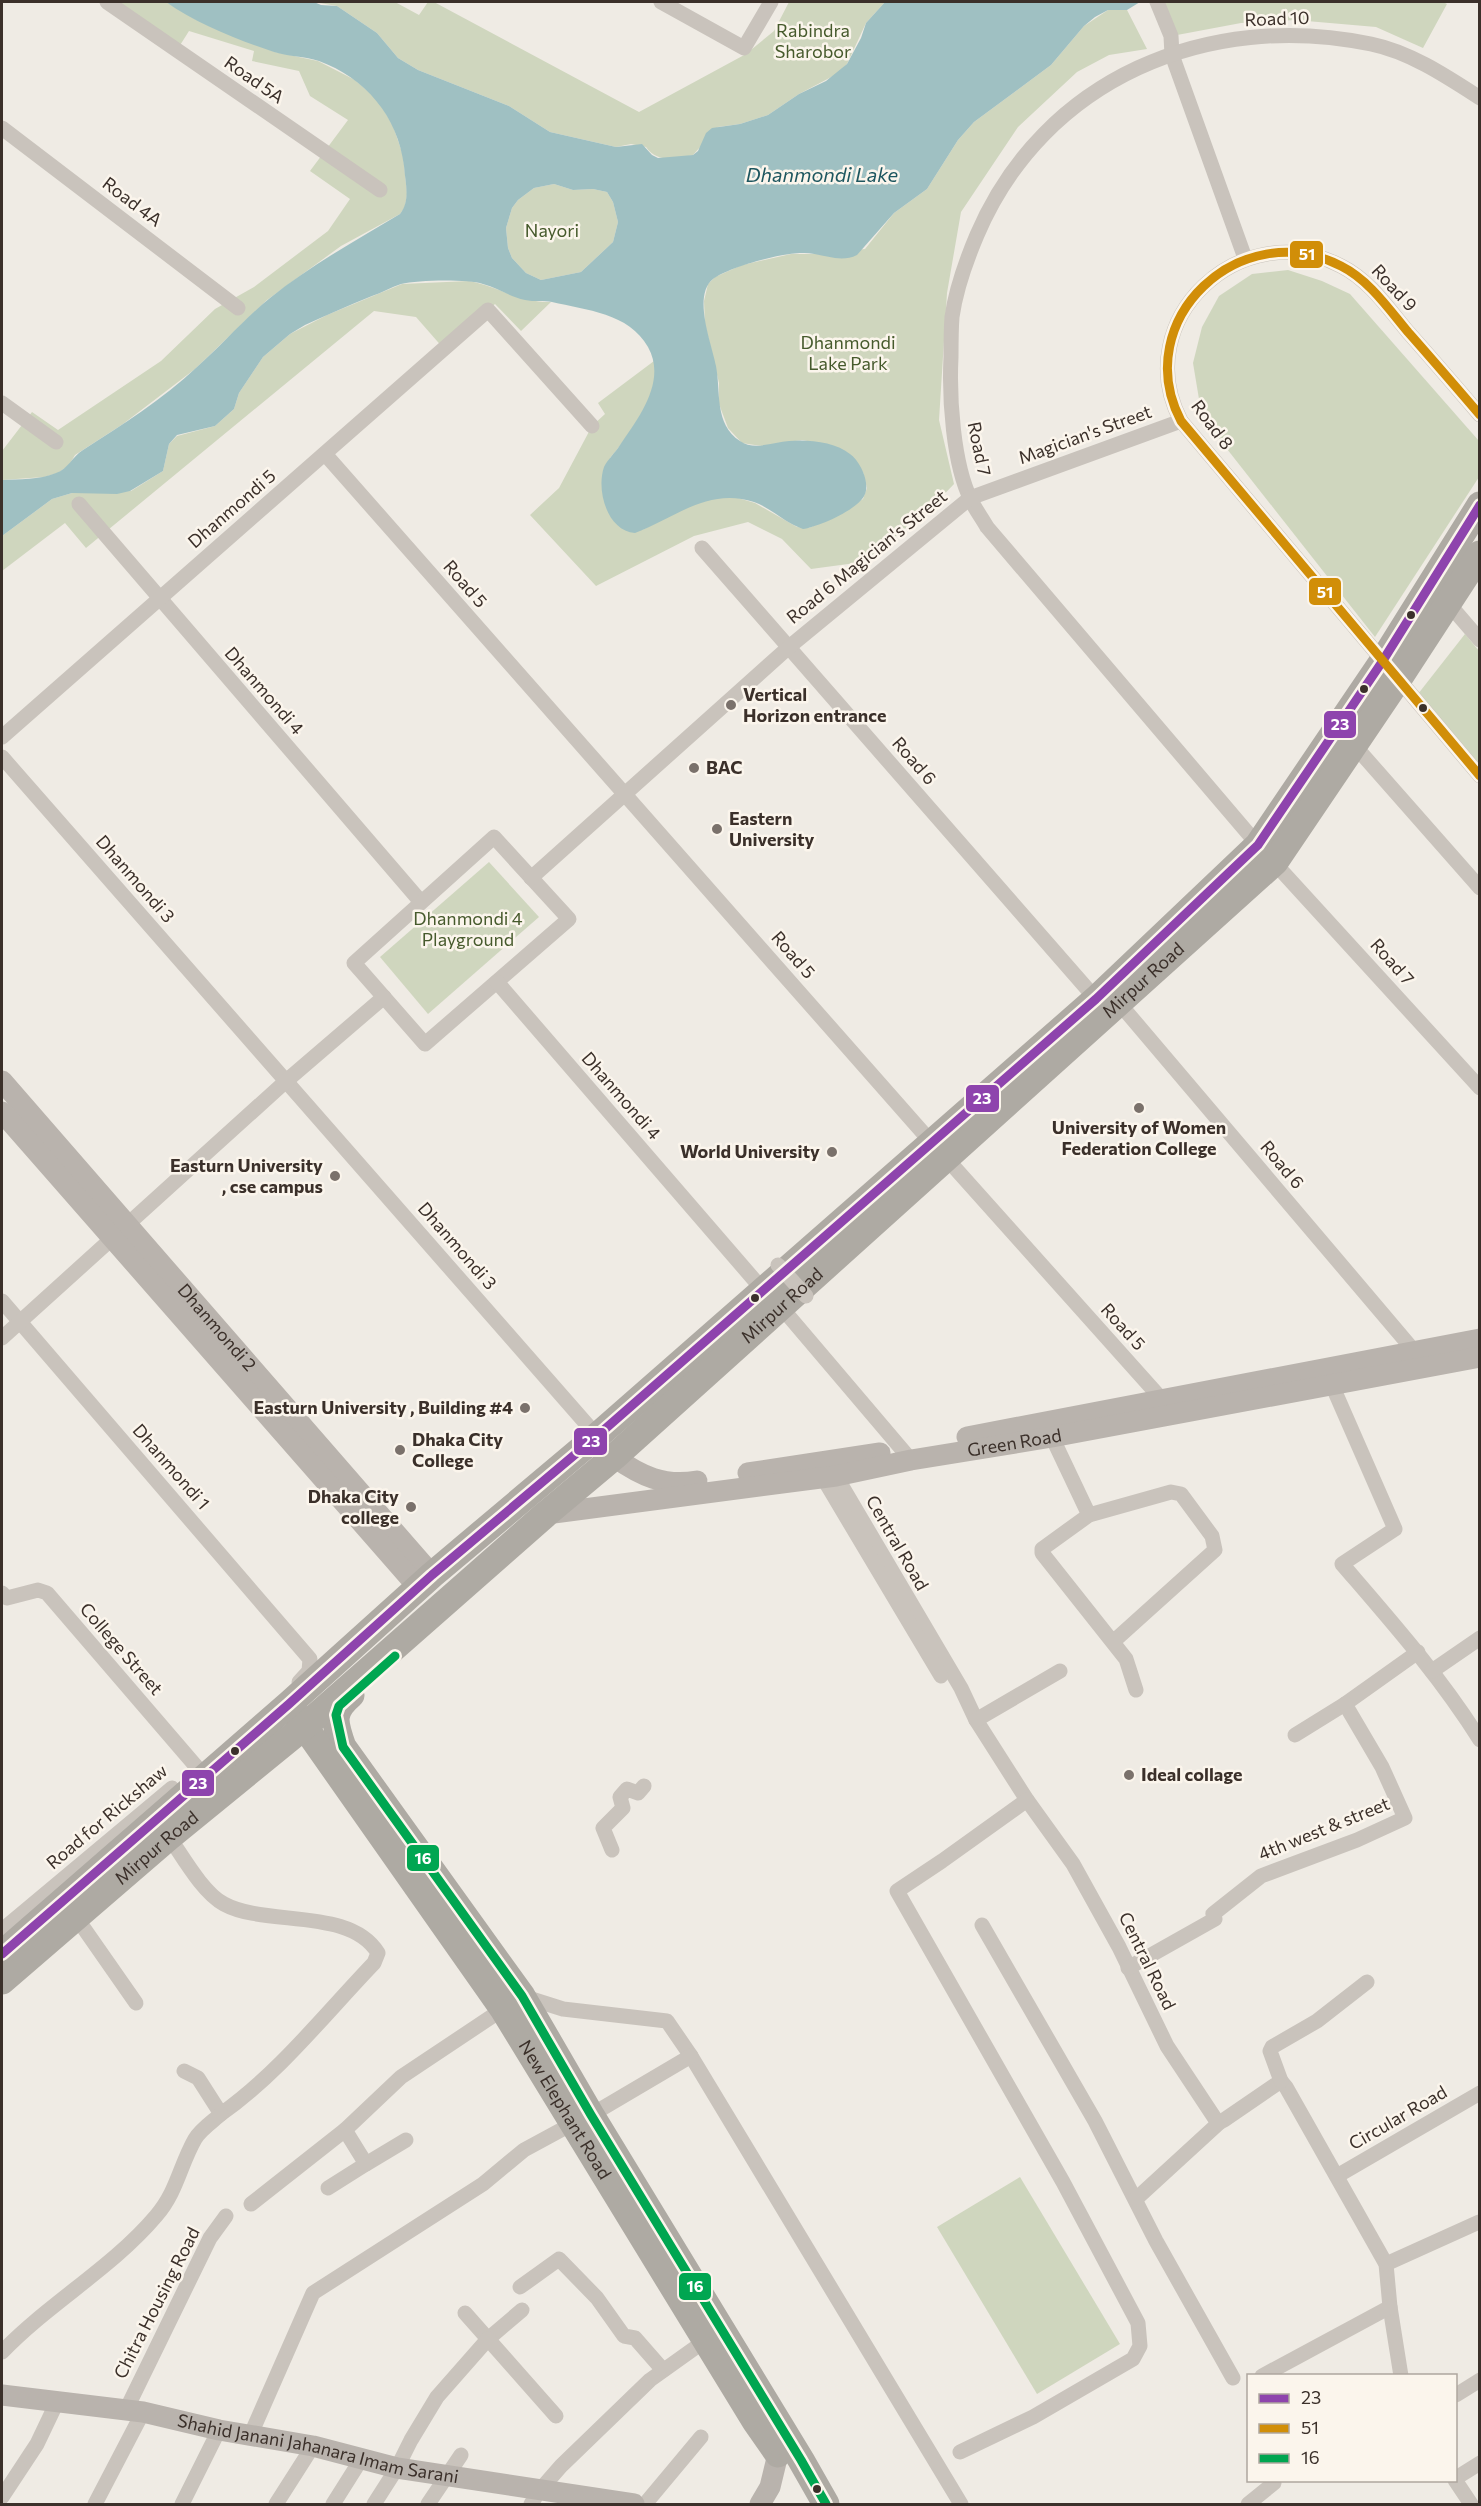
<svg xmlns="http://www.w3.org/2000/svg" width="1481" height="2506" viewBox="0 0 1481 2506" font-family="Commissioner,sans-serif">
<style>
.green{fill:#cfd6be}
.water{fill:#9fc0c2;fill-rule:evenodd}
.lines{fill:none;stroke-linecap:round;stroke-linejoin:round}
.street{stroke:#c9c3bc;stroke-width:15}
.secondary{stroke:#b9b3ad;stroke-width:21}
.highway{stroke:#aeaaa3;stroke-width:27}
.street-bridge{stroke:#c9c3bc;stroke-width:15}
.bus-1-casing{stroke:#fbf5ec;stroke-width:14}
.bus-2-casing{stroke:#fbf5ec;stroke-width:14}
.bus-3-casing{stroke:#fbf5ec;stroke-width:14}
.bus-1{stroke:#8e44ad;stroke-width:9}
.bus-2{stroke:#d18e08;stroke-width:9}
.bus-3{stroke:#00a651;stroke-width:9}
.bus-dot{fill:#3b302a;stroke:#fbf5ec;stroke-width:2}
.poi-dot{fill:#7a716b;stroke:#fbf5ec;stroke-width:2}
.labels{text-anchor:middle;stroke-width:5;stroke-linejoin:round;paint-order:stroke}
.street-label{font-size:18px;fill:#3b302a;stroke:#fbf5ec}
.park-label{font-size:18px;fill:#465a2c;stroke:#fbf5ec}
.poi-label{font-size:18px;font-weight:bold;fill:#3b302a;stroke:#fbf5ec;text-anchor:start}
.water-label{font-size:20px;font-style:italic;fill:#1d565f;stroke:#fbf5ec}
.line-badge{stroke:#fbf5ec;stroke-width:2}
.badge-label{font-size:16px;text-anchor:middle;font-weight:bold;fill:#fff}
</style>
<rect width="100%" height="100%" fill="#efebe4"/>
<!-- green -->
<g class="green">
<path d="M107 2H166L195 19 275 52 318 61 355 80 378 100 393 126 403 155 407 194 405 207 400 214 341 246 267 300 195 369 123 424 75 455 69 465 58 473 44 477 2 480V451L32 412 58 430 161 361 215 309 254 287 328 231 350 199 310 171 348 120 310 96 299 71 252 61 254 51 189 31 177 50Z"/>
<path d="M314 2H395L419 15 428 2H434L639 112 746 54 774 31 789 2H885L866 23 847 64 837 74 799 94 768 115 740 124 718 127 693 155C675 159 657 163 646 147L631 144 616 147 550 132 509 106 418 70 398 58 377 33 337 6Z"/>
<path d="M1159 2H1443L1447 4 1423 48 1376 27 1295 20 1241 23 1177 35Z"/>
<path d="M1108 10H1127L1147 49 1109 55 1077 72 1018 127 961 212 947 293 939 420 954 484 931 508 863 562 811 569 782 539 748 522 694 536 596 586 530 515 559 488 592 426 605 414 598 403 654 361C655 369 656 378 654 385 648 407 625 441 610 458L642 530 692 504 716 498H738L755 503 797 527 809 528 840 513 863 499 867 488 863 472 829 445 802 440 762 446 748 444 742 443 728 428 719 404V383L705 324 704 301 708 284 715 277 742 265 791 254H816L865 249 894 213 927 189 958 140 974 122 1051 65 1084 26Z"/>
<path d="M554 184 573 190 593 189 607 192 613 202 618 222 613 242 581 272 541 280 526 273 512 258 508 248 506 228 512 208 518 200 534 188Z"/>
<path d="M1288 270 1322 281 1350 294 1479 441V477L1375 637 1216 435 1200 405 1193 363 1202 327 1219 296 1252 274Z"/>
<path d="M469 281C500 287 517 302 551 302L521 331 495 304 444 349 416 317 374 311 86 548 65 523 2 571V536L52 499 72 493 131 491 163 471 169 444 177 436 215 426 234 409 239 393 263 357 290 334 327 315 402 284Z"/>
<path d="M1465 634 1479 651V765L1418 694Z"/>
<path d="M489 862 539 917 428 1014 380 957Z"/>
<path d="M1020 2177 1120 2344 1037 2394 937 2227Z"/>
</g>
<!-- water -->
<path class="water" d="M166 2H314L321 5 337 6 377 33 398 58 418 70 509 106 550 132 616 147 642 144 652 155 658 158 693 155 698 151 706 133 712 128 740 124 768 115 799 94 826 81 847 64 861 38 866 23 885 2H1140L1127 10H1108L1095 17 1084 26 1051 65 974 122 958 140 927 189 894 213 857 255C839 264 823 253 804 253 784 252 729 267 713 279 692 296 712 344 716 366 721 392 714 424 740 441 754 451 774 442 789 441 807 439 836 442 850 454 860 461 870 482 865 494 860 509 818 527 803 529 785 523 771 508 754 502 708 487 675 518 635 533 607 531 596 490 604 467 608 459 615 453 620 445 639 417 667 381 648 347 629 313 586 310 552 302 544 300 534 302 525 300 510 297 498 288 483 284 467 279 418 280 401 284 391 287 382 293 372 296 349 305 327 315 305 325L290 334 263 357 239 393 234 409 215 426 177 435 169 444 163 471 130 491 117 494 72 493 52 499 2 536V480C19 479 39 480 56 473 68 469 72 457 83 450 122 425 163 399 197 367 222 345 244 319 270 298 311 265 355 241 400 214 411 200 405 182 404 166 398 116 365 78 319 61 305 56 289 57 274 52 238 40 197 24 166 2ZM554 184 573 190 593 189 607 192 613 202 618 222 613 242 581 272 541 280 526 273 512 258 508 248 506 228 512 208 518 200 534 188Z"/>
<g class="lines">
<!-- street -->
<g class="street">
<path d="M107 2 380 190"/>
<path d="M661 2 744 48 771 2"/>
<path d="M1157 2 1171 36 1172 55 1245 258"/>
<path d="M1480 98C1446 76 1410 52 1371 44 1208 10 1044 78 977 235 966 261 956 288 952 317 951 330 951 344 951 357 949 397 953 464 971 500 975 509 982 518 987 527L1258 845 1480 1088"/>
<path d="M2 128 238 308"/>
<path d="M2 403 56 442"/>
<path d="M1480 415C1456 387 1432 359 1408 332 1388 308 1369 280 1341 266 1241 214 1128 320 1181 421L1480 776"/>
<path d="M325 454 932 1143"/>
<path d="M79 504 421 902"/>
<path d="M702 548 1096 999"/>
<path d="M1448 603 1480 640"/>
<path d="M2 737 488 310 592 426"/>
<path d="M1354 745 1480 888"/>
<path d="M2 757 597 1436"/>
<path d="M494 837 569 919 425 1044 354 963Z"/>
<path d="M531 878 789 647 970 498 1181 421"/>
<path d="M497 982 763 1290"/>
<path d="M1119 1003 1415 1352"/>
<path d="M946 1158 1166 1404"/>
<path d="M2 1301 310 1659 309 1671 299 1682"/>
<path d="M781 1307 911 1460"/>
<path d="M2 1338 285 1082 384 997"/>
<path d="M1332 1385 1395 1529 1342 1564C1391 1621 1440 1676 1480 1740"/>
<path d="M1052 1437 1089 1515"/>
<path d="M836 1476 961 1688 976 1720 1027 1800 1073 1864 1119 1947 1167 2046 1216 2120 1220 2122 1224 2120 1281 2081 1286 2087 1386 2264 1390 2307 1401 2376"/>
<path d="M823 1478 941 1676"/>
<path d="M2 1593 7 1598 38 1590 47 1593 206 1778"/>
<path d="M1114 1641 1215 1550 1212 1536 1181 1494 1171 1492 1089 1515 1042 1549V1553L1126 1659 1136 1690"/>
<path d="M1432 1671 1480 1638"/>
<path d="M976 1720 1060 1671"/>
<path d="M1295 1735 1345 1704 1418 1652"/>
<path d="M169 1837C183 1857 203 1893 224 1904 266 1927 350 1907 378 1953L374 1963C325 2014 279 2073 221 2114L198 2078 184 2071"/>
<path d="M612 1850 603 1828 623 1808 620 1797 627 1789 638 1793 644 1786"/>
<path d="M76 1917 136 2003"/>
<path d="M982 1925 1095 2121 1156 2241 1233 2378"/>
<path d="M2 1930 172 1788"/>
<path d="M1128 1968 1215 1919 1213 1914 1261 1876 1357 1840 1405 1818 1382 1767 1345 1704"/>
<path d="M522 1996 563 2009 667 2021 691 2056 961 2504"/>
<path d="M1281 2081 1270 2051 1272 2047 1317 2021 1367 1982"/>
<path d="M591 2115 691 2056"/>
<path d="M345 2130 366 2164 406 2140"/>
<path d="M1337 2176 1480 2093"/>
<path d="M328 2188 366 2164"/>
<path d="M1136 2199 1220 2122"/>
<path d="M251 2204 345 2130 401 2077 503 2009"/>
<path d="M1386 2264 1479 2222"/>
<path d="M520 2287 559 2259 597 2298 624 2336 635 2338 663 2370"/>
<path d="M465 2313 488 2339 522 2310"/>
<path d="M2 2352C49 2303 112 2268 156 2216 177 2192 180 2165 195 2139 201 2129 212 2122 221 2114"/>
<path d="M1262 2376 1390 2307"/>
<path d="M1456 2395 1480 2380"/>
<path d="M126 2410 210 2238 226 2216"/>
<path d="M251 2434 313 2293 483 2184 524 2150 572 2124"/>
<path d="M960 2452 1033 2417 1133 2359 1140 2346 1138 2323 1063 2182 897 1891 942 1861 1027 1800"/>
<path d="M1456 2478 1480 2463"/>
<path d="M1455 2480 1471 2504"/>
<path d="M2 2497 37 2444 57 2402"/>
<path d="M95 2504 143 2412"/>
<path d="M182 2504 219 2430"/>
<path d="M276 2504 313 2446"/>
<path d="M333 2504 362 2458"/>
<path d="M374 2504 397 2468 411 2440 437 2397 488 2339 556 2416"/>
<path d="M428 2504 461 2455"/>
<path d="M531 2504 540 2490 561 2466 650 2380 706 2340"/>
<path d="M645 2504 701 2437"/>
<path d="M1248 2504 1274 2483"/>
</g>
<!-- secondary -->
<g class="secondary">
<path id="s1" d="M2 1081 432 1575"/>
<path d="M2 1112 418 1587"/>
<path d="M967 1437 1480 1339"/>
<path d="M614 1457C641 1476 664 1487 697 1481"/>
<path d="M748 1473 880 1453"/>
<path id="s2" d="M546 1514 836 1476 911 1460 1052 1437 1480 1357"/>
<path id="s3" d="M2 2395 143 2412 219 2430 313 2446 397 2468 634 2504"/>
<path d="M760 2504 770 2487 778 2454"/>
</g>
<!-- highway -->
<g class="highway">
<path d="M351 1695C331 1712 334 1722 343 1747L522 1996 591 2115 801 2460 826 2504"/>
<path id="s4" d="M295 1713 503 2009 755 2421 778 2454"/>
<path d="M2 1954 289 1704 432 1575 597 1436 1096 999 1258 845 1382 662 1480 505"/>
<path id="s5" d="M2 1981 169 1837 305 1726 546 1514 614 1457 1275 862 1398 680 1480 554"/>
</g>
<!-- street-bridge -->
<path class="street-bridge" d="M778 1265 806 1296"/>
<defs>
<path id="bus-1" d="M2 1954 289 1704 432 1575 597 1436 1096 999 1258 845 1382 662 1480 505"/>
<path id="bus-2" d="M1480 415C1456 387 1432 359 1408 332 1388 308 1369 280 1341 266 1241 214 1128 320 1181 421L1480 776"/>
<path id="bus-3" d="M395 1656 339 1706 336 1715 343 1747 522 1996 591 2115 801 2460 826 2504"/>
</defs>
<!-- bus-1 casing -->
<use href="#bus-1" class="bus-1-casing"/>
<!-- bus-2 casing -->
<use href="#bus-2" class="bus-2-casing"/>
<!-- bus-3 casing -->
<use href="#bus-3" class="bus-3-casing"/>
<!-- bus-1 -->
<use href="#bus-1" class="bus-1"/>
<!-- bus-2 -->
<use href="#bus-2" class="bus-2"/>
<!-- bus-3 -->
<use href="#bus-3" class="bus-3"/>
</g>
<!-- markers -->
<g class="bus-dot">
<circle cx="1411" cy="615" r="5"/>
<circle cx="1364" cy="689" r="5"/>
<circle cx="1423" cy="708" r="5"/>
<circle cx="755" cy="1298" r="5"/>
<circle cx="235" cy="1751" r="5"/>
<circle cx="817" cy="2489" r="5"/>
</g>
<g class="poi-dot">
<circle cx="731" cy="705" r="6"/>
<circle cx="694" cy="768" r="6"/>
<circle cx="717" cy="829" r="6"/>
<circle cx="1139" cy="1108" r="6"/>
<circle cx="832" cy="1152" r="6"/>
<circle cx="335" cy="1176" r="6"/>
<circle cx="525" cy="1408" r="6"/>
<circle cx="400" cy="1450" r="6"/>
<circle cx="411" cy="1507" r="6"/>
<circle cx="1129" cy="1775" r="6"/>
</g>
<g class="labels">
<!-- street labels -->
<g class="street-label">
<text transform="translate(1277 19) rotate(-2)" y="6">Road 10</text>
<text transform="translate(254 80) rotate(35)" y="6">Road 5A</text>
<text transform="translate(132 202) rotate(37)" y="6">Road 4A</text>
<text transform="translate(1394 288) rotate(47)" y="6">Road 9</text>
<text transform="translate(1212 425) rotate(53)" y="6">Road 8</text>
<text transform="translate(1085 435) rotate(-20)" y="6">Magician's Street</text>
<text transform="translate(979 449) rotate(78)" y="6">Road 7</text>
<text transform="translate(232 509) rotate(-41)" y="6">Dhanmondi 5</text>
<text transform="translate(867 557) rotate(-39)" y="6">Road 6 Magician's Street</text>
<text transform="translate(465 584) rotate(49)" y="6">Road 5</text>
<text transform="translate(264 691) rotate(49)" y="6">Dhanmondi 4</text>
<text transform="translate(914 761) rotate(49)" y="6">Road 6</text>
<text transform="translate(135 879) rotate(49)" y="6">Dhanmondi 3</text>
<text transform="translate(793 955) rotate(49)" y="6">Road 5</text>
<text transform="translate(1392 962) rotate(48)" y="6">Road 7</text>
<text dy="6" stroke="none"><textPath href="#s5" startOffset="1518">Mirpur Road</textPath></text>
<text transform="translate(621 1096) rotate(49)" y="6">Dhanmondi 4</text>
<text transform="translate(1282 1165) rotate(50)" y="6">Road 6</text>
<text transform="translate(457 1246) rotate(49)" y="6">Dhanmondi 3</text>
<text dy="6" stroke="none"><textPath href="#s5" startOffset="1032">Mirpur Road</textPath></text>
<text transform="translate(1123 1327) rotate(48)" y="6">Road 5</text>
<text dy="6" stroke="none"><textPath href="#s1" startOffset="327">Dhanmondi 2</textPath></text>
<text dy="6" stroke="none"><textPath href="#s2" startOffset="474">Green Road</textPath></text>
<text transform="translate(171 1467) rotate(49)" y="6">Dhanmondi 1</text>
<text transform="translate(897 1543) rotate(60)" y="6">Central Road</text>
<text transform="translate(121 1649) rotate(49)" y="6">College Street</text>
<text transform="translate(107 1817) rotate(-40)" y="6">Road for Rickshaw</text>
<text transform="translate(1324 1829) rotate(-22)" y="6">4th west &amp; street</text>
<text dy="6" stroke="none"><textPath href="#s5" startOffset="204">Mirpur Road</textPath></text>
<text transform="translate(1147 1961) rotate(64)" y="6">Central Road</text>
<text dy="6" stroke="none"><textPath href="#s4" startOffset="480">New Elephant Road</textPath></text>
<text transform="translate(1398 2118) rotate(-30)" y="6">Circular Road</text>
<text transform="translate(157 2303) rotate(-63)" y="6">Chitra Housing Road</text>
<text dy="6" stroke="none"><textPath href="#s3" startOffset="321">Shahid Janani Jahanara Imam Sarani</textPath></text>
</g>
<!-- park labels -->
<g class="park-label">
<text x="813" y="37">Rabindra<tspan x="813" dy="21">Sharobor</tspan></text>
<text x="552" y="237">Nayori</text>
<text x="848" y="349">Dhanmondi<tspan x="848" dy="21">Lake Park</tspan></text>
<text x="468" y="925">Dhanmondi 4<tspan x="468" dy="21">Playground</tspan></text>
</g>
<!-- poi labels -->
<g class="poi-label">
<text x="743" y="701">Vertical<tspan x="743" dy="21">Horizon entrance</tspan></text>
<text x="706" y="774">BAC</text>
<text x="729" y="825">Eastern<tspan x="729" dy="21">University</tspan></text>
<text x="1139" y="1134" text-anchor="middle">University of Women<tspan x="1139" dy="21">Federation College</tspan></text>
<text x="820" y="1158" text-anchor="end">World University</text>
<text x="323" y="1172" text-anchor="end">Easturn University<tspan x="323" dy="21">, cse campus</tspan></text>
<text x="513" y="1414" text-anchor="end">Easturn University , Building #4</text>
<text x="412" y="1446">Dhaka City<tspan x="412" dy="21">College</tspan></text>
<text x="399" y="1503" text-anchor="end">Dhaka City<tspan x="399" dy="21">college</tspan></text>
<text x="1141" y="1781">Ideal collage</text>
</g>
<!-- water labels -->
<g class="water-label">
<text x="822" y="182">Dhanmondi Lake</text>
</g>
</g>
<g class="line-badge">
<rect x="1289" y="240" width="35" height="29" rx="6" fill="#d18e08"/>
<rect x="1308" y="577" width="34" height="29" rx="6" fill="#d18e08"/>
<rect x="1323" y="710" width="34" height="29" rx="6" fill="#8e44ad"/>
<rect x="965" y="1084" width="35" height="29" rx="6" fill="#8e44ad"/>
<rect x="573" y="1427" width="35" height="29" rx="6" fill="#8e44ad"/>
<rect x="181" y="1769" width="34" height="28" rx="6" fill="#8e44ad"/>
<rect x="406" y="1844" width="34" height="28" rx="6" fill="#00a651"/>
<rect x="678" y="2272" width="34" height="29" rx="6" fill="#00a651"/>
</g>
<g class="badge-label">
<text x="1307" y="260">51</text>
<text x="1325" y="598">51</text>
<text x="1340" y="730">23</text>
<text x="982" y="1104">23</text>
<text x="591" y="1447">23</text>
<text x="198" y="1789">23</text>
<text x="423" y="1864">16</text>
<text x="695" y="2292">16</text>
</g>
<!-- border -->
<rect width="1481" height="2506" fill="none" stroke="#3b302a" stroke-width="6"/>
<!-- legend -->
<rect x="1247" y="2374" width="210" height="108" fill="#fbf5ec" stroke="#aea69e" stroke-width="1.5"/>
<rect x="1259" y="2394" width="30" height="9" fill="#8e44ad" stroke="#aea69e" stroke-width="1.5"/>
<text x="1301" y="2404" font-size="18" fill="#3b302a">23</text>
<rect x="1259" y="2424" width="30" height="9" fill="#d18e08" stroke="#aea69e" stroke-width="1.5"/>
<text x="1301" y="2434" font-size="18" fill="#3b302a">51</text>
<rect x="1259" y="2454" width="30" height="9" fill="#00a651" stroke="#aea69e" stroke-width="1.5"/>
<text x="1301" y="2464" font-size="18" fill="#3b302a">16</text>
</svg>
